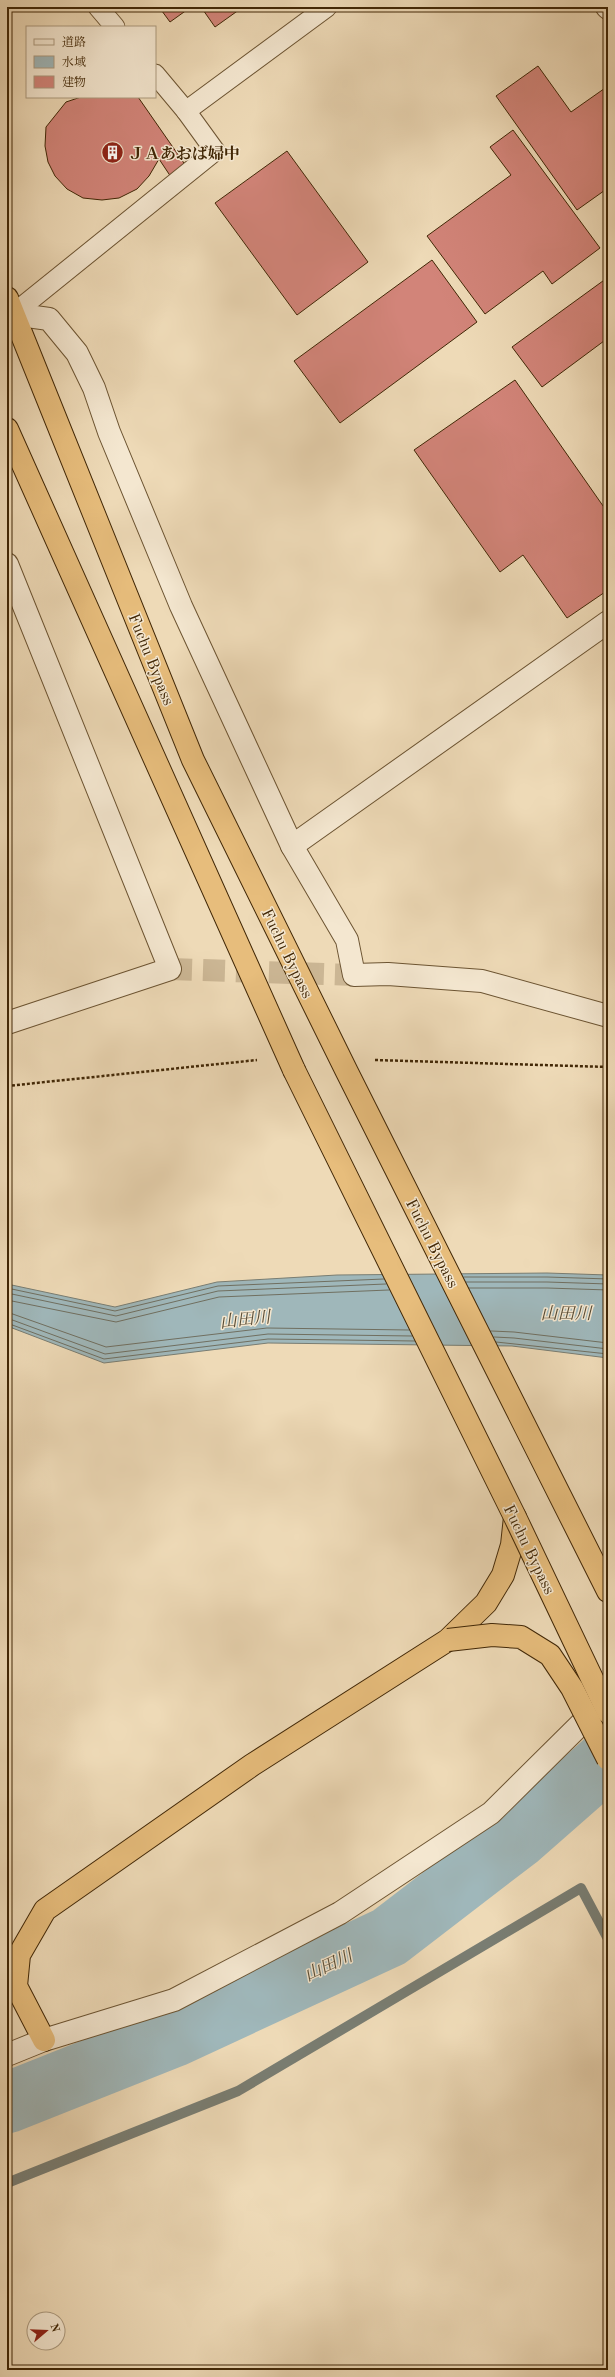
<svg xmlns="http://www.w3.org/2000/svg" width="615" height="2377" viewBox="0 0 615 2377" font-family="'Old Standard TT','Noto Serif JP',serif">
<style>
.water{fill:#9fb7ba;stroke:#797d72}
.lines{fill:none;stroke-linecap:round;stroke-linejoin:round}
.shore{stroke:#706f60;stroke-width:1}
.stream{stroke:#797d72;stroke-width:10}
.river{stroke:#9fb7ba;stroke-width:61}
.building{fill:#d28479;stroke:#412706}
.minor-tunnel{stroke:#cbb694;stroke-width:22;stroke-dasharray:22 11;stroke-linecap:butt}
.service-casing{stroke:#6c5432;stroke-width:21}
.minor-casing{stroke:#6c5432;stroke-width:24}
.tertiary-casing{stroke:#6c5432;stroke-width:24}
.trunk-casing{stroke:#412706;stroke-width:24}
.path{stroke:#412706;stroke-width:2.5;stroke-dasharray:3 2;stroke-linecap:butt}
.service{stroke:#f4e7d0;stroke-width:19}
.minor{stroke:#f4e7d0;stroke-width:22}
.tertiary{stroke:#f4e7d0;stroke-width:22}
.trunk{stroke:#e7bd7c;stroke-width:22}
.trunk-bridge-casing{stroke:#412706;stroke-width:24;stroke-linecap:butt}
.trunk-bridge{stroke:#e7bd7c;stroke-width:22}
.labels{text-anchor:middle;stroke-width:3;stroke-linejoin:round;paint-order:stroke}
.poi-label{font-size:16px;font-weight:bold;fill:#412706;stroke:#f4e7d0;text-anchor:start}
.street-label{font-size:16px;fill:#412706;stroke:#f4e7d0}
.water-label{font-size:17px;font-style:italic;fill:#584b33;stroke:#f4e7d0}
</style>
<rect width="100%" height="100%" fill="#eedab7"/>
<filter id="stains"><feTurbulence type="fractalNoise" baseFrequency=".005" numOctaves="4"/><feColorMatrix values="0 0 0 0 .2 0 0 0 0 .09 0 0 0 0 .02 0 0 0 .5 -.17"/></filter>
<radialGradient id="worn" r=".72"><stop offset=".6" stop-color="#630" stop-opacity="0"/><stop offset="1" stop-color="#630" stop-opacity=".3"/></radialGradient>
<!-- water -->
<path class="water" d="M547 1273 608 1275V1358L512 1346 268 1343 104 1363 7 1326V1284L115 1307 217 1282 337 1275Z"/>
<g class="lines">
<!-- shore -->
<g class="shore">
<path d="M464 1277H547L608 1279"/>
<path d="M466 1282H547L608 1284"/>
<path d="M7 1288 115 1311 218 1286 384 1279"/>
<path d="M469 1288H547L608 1290"/>
<path d="M7 1293 116 1316 218 1291 386 1284"/>
<path d="M7 1300 116 1322 219 1297 389 1290"/>
<path d="M7 1312 106 1347 267 1328 409 1330"/>
<path d="M7 1318 105 1354 268 1334 412 1336"/>
<path d="M7 1323 104 1359 268 1339 415 1341"/>
<path d="M491 1331 514 1332 608 1343"/>
<path d="M494 1337 514 1338 608 1349"/>
<path d="M496 1342 608 1354"/>
</g>
<!-- stream -->
<path class="stream" d="M7 2183 238 2091 581 1888 608 1939"/>
<!-- river -->
<path class="river" d="M7 2103 173 2037 389 1937 518 1838 608 1759"/>
</g>
<!-- building -->
<g class="building">
<path d="M159 7H191L170 22Z"/>
<path d="M201 7H243L215 27Z"/>
<path d="M538 66 571 112 608 86V137L605 139 608 143V188L577 210 496 96Z"/>
<path d="M81 97H138L186 166 171 177 159 159 149 176 137 189 119 198 102 200 83 198 67 189 55 176 48 162 45 146 46 127 66 102Z"/>
<path d="M513 130 600 248 552 284 543 271 485 314 427 236 511 175 490 147Z"/>
<path d="M287 151 368 262 297 315 215 203Z"/>
<path d="M432 260 477 322 340 423 294 361Z"/>
<path d="M607 278 608 338 542 387 512 347Z"/>
<path d="M515 380 608 513V590L567 618 523 555 500 572 414 450Z"/>
</g>
<g class="lines">
<!-- minor-tunnel -->
<path class="minor-tunnel" d="M170 969 354 975"/>
<defs>
<g id="service">
<path d="M98 7 115 27"/>
<path d="M186 111 327 7"/>
<path d="M13 314 215 151 186 111 155 74"/>
</g>
<g id="minor">
<path d="M13 314 49 319 77 353 94 388 109 432 181 606 292 846 347 940 354 975 388 974 482 981 608 1016"/>
<path d="M7 564 170 969 7 1023"/>
<path d="M292 846 608 622"/>
</g>
<g id="tertiary">
<path d="M607 7 608 8"/>
<path d="M7 2055 44 2040 174 2000 340 1913 491 1813 601 1704"/>
</g>
<g id="trunk">
<path d="M7 298 193 760 347 1072 608 1591"/>
<path d="M7 429 294 1070"/>
<path d="M44 2040 16 1986 19 1955 45 1910 252 1765 448 1640 486 1603 503 1575 512 1545 515 1517"/>
</g>
</defs>
<!-- service casing -->
<use href="#service" class="service-casing"/>
<!-- minor casing -->
<use href="#minor" class="minor-casing"/>
<!-- tertiary casing -->
<use href="#tertiary" class="tertiary-casing"/>
<!-- trunk casing -->
<use href="#trunk" class="trunk-casing"/>
<!-- path -->
<g class="path">
<path d="M375 1060 608 1067"/>
<path d="M7 1086 257 1060"/>
</g>
<!-- service -->
<use href="#service" class="service"/>
<!-- minor -->
<use href="#minor" class="minor"/>
<!-- tertiary -->
<use href="#tertiary" class="tertiary"/>
<!-- trunk -->
<use href="#trunk" class="trunk"/>
<defs>
<g id="trunk-bridge">
<path d="M294 1070 515 1517 608 1712"/>
<path d="M448 1640 492 1635 521 1637 550 1655 572 1688 608 1759"/>
</g>
</defs>
<!-- trunk-bridge casing -->
<use href="#trunk-bridge" class="trunk-bridge-casing"/>
<!-- trunk-bridge -->
<use href="#trunk-bridge" class="trunk-bridge"/>
</g>
<!-- icons -->
<defs>
<symbol id="building-disc" viewBox="-11 -11 22 22"><circle r="9.5" fill="#8f2418" stroke="#f4e7d0"/><path d="M-4-6H4V6H1V3H-1V6H-4ZM-2.5-4.3h1.7v1.8h-1.7ZM.8-4.3h1.7v1.8H.8ZM-2.5-1h1.7V.8h-1.7ZM.8-1h1.7V.8H.8Z" fill="#fff"/></symbol>
</defs>
<g fill-rule="evenodd">
<use href="#building-disc" x="100" y="140" width="25" height="25"/>
</g>
<g class="labels">
<!-- poi labels -->
<g class="poi-label">
<text x="128" y="159">ＪＡあおば婦中</text>
</g>
<!-- street labels -->
<g class="street-label">
<text transform="translate(152 659) rotate(68)" y="6">Fuchu Bypass</text>
<text transform="translate(288 953) rotate(64)" y="6">Fuchu Bypass</text>
<text transform="translate(433 1243) rotate(63)" y="6">Fuchu Bypass</text>
<text transform="translate(530 1549) rotate(64)" y="6">Fuchu Bypass</text>
</g>
<!-- water labels -->
<g class="water-label">
<text x="566" y="1319">山田川</text>
<text transform="translate(245 1319) rotate(-6)" y="6">山田川</text>
<text transform="translate(328 1965) rotate(-25)" y="6">山田川</text>
</g>
</g>
<!-- margin -->
<rect width="615" height="2377" fill="none" stroke="#eedab7" stroke-width="24"/>
<rect x="8" y="8" width="599" height="2361" fill="none" stroke="#412706" stroke-width="2"/>
<rect x="12" y="12" width="591" height="2353" fill="none" stroke="#412706"/>
<!-- legend -->
<rect x="26" y="26" width="130" height="72" fill="#f4e7d0" stroke="#ac9a7f"/>
<rect x="34" y="39" width="20" height="6" fill="#f4e7d0" stroke="#ac9a7f"/>
<text x="62" y="46" font-size="12" fill="#412706">道路</text>
<rect x="34" y="56" width="20" height="12" fill="#9fb7ba" stroke="#ac9a7f"/>
<text x="62" y="66" font-size="12" fill="#412706">水域</text>
<rect x="34" y="76" width="20" height="12" fill="#d28479" stroke="#ac9a7f"/>
<text x="62" y="86" font-size="12" fill="#412706">建物</text>
<!-- north arrow -->
<g transform="translate(46 2331) rotate(71)"><circle r="19" fill="#f4e7d0" stroke="#ac9a7f"/>
<path d="M0-3L7 15L0 10L-7 15Z" fill="#8f2418"/>
<text y="-6" font-size="11" font-weight="bold" text-anchor="middle" fill="#412706">N</text>
</g>
<rect width="100%" height="100%" filter="url(#stains)"/>
<rect width="100%" height="100%" fill="url(#worn)"/>
</svg>
